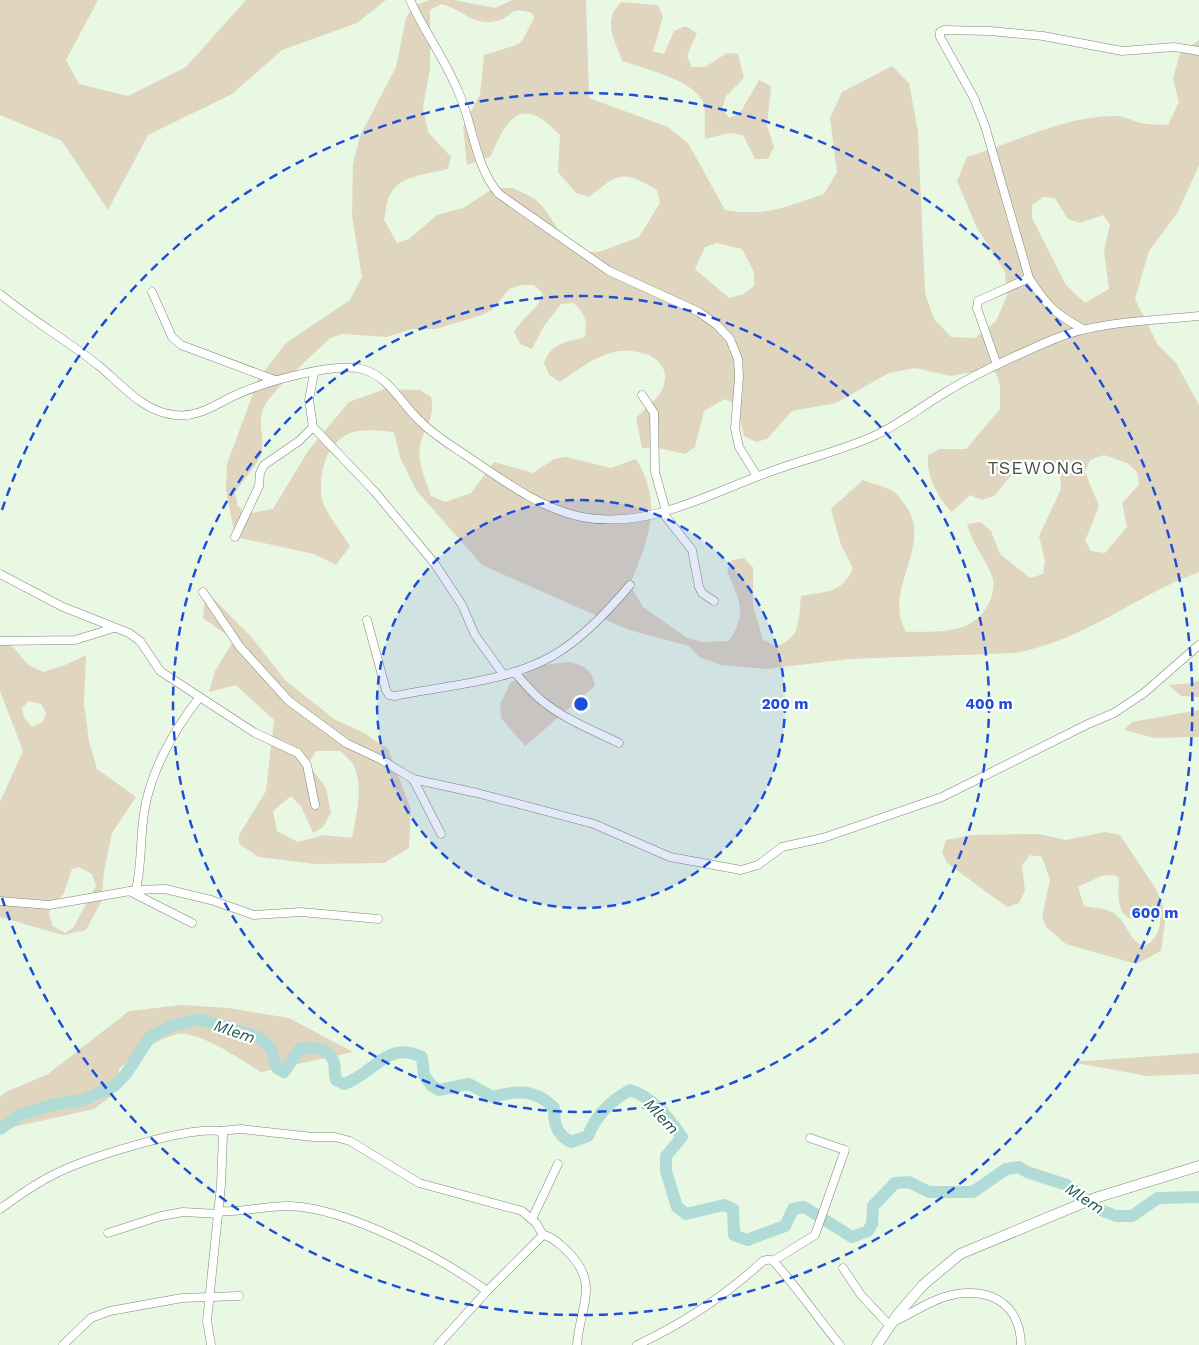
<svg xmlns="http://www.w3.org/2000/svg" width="1199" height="1345" viewBox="0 0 1199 1345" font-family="'Work Sans',sans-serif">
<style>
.green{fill:#e0d5bf;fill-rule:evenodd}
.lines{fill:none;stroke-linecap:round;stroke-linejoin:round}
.river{stroke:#b1dbd7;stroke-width:12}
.minor-casing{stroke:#7c8976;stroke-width:9}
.major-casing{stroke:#7c8976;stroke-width:11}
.minor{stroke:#fff;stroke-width:8}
.major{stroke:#fff;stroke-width:10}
.ring{fill:none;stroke:#1d4ed8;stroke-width:2.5;stroke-dasharray:9 6}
.labels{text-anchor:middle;stroke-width:4.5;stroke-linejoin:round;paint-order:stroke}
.water-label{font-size:16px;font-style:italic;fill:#1b5551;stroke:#fff}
.quarter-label{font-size:18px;letter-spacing:1px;fill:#45503f;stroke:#fff}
.centre{fill:#1d4ed8;stroke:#fff;stroke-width:2.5}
.ring-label{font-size:15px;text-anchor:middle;font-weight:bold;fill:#1d4ed8;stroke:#fff;stroke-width:4.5;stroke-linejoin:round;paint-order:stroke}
</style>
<rect width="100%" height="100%" fill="#e9f8e3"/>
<!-- green -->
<g class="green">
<path d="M0 0H98L66 60 79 84 128 96 186 67 246 0H386L357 23 282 50 232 94 148 135 108 210 62 141 0 115Z"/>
<path d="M430 0H454L495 8 513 0H586L589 98 668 127 688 143 725 210C767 217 785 207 824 194L837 172 830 118 842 92 892 66 909 83 918 132 925 293 934 319 951 337 975 338 996 321 1007 296 1005 272 977 228 957 181 967 157C1015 143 1063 116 1115 116 1124 116 1133 121 1141 123 1150 125 1160 124 1168 125L1179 102 1173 78 1180 54 1199 40V165L1178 212 1149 251 1135 299 1158 345 1176 363 1199 405V572C1134 596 1086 640 1015 653L849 659 766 669 721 665 699 657 689 646 629 630 482 565 416 490 400 457 394 432C379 431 361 428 348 434 325 445 318 476 322 499 325 512 342 533 350 546L336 565 314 554 235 537 226 490 227 464 253 394 252 387 286 343 350 300 362 277 352 216 353 164 360 136 396 67 406 18 413 6ZM441 4C462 9 472 26 496 21 514 18 506 5 532 13L534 18 522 41 516 45 484 55 480 94 463 127 467 165 490 157C499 139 511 102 538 117 546 121 553 129 560 135L558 172 576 193 589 197C619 172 624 170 657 190L660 203 639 237 599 252H585L565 240 544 208 535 199 513 188H494L463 208 437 215 409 239 397 243 384 220C386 212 386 200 391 193 401 175 429 174 448 169L451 157 428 132 423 107 430 69V10ZM1043 197 1055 198 1068 219 1080 223 1103 215 1110 225 1104 250 1109 289 1085 303 1066 285 1032 218V205ZM717 243 742 249 754 272V286L744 294 729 298 695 269 705 247ZM521 285H534L543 294C537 311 523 316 514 332L520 344 532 349 544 326 561 304 573 303C586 313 587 322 585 337 565 343 552 342 544 363L549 375 560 382C577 370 594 357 614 352 638 347 676 358 662 390 657 400 643 410 636 418L642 448 654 447 685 454 695 447 704 411 725 399 736 405 744 436 756 442 767 439 792 411 836 403 889 373 915 368 951 376 988 369 996 373 1000 385V409L966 449H940L928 455C926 475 938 499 952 512L970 495 982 500 994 496 1025 459 1051 461 1060 477 1061 489 1039 536 1045 561 1043 574 1030 578 1000 554 991 531 980 522 967 524C972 544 987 560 993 579 995 589 992 596 988 605 971 636 937 631 906 632 881 588 937 543 903 502 900 499 897 493 893 491 884 486 873 484 863 480L831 509 841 545 853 568C842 594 826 591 801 596 798 620 802 638 776 646L763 640 753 605V567L744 558 732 560 727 571C739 600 748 612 729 641L701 642 686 637 643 607 630 585C648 540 664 504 636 459L611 468 566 457 554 459 533 473 494 462 471 493 445 502 431 496C426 481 417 462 420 446 424 426 436 419 431 397L420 390 385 389 349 402 308 451 273 509 246 514 238 506 235 493C241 483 261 460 262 452 264 436 257 423 264 407 271 391 316 352 330 338L343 334 387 337 412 329H436L482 315 493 309 509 289ZM1104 455 1127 463 1137 472 1139 485 1122 503 1127 527 1105 553 1091 551 1085 541 1099 506 1085 472 1090 460Z"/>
<path d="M621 2 658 5 663 17 653 51 664 54 674 31 685 26 697 33 687 56 692 67H705L727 53 738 54 744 78 726 96 722 108 729 118 740 113 759 80 771 86 767 125 774 147 768 159H755L743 135 730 133 705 139C704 128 707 109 702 100 690 79 643 68 622 61 614 37 602 22 621 2Z"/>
<path d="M203 592 215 600 253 639 285 680 334 719 364 733 388 749 411 809 409 848 384 863 315 864 259 857 239 844V835L266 791 274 720 236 685 209 692 215 671 234 640 203 618 205 596ZM316 751H341C344 755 350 759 352 763 365 783 356 816 352 838L324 835 298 842 277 831 273 811 291 796 301 806 313 833 323 827 331 813 326 788 308 764Z"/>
<path d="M0 637 15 649 27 664 43 672 65 665 86 655 84 704 89 741 97 769 136 797 112 833 104 871 101 902 86 930 63 935 0 917V802L23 751 0 691ZM29 701 41 704 46 713 43 722 32 727 24 718 22 708ZM79 867 92 874 96 886 73 928 65 933 53 926 49 915 50 908 64 893 72 869Z"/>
<path d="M569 662C585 666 592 670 595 686L525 746 501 718 500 705 510 683 543 665Z"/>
<path d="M1199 680V697L1181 696 1169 685 1193 683Z"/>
<path d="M1199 710V737L1154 738 1124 730 1132 722Z"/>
<path d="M1105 832 1120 835 1156 889 1166 913 1161 951 1136 964 1066 944 1047 928 1042 917 1050 880 1042 857 1030 855 1022 865 1025 891 1019 903 1007 907 947 863 942 852 946 840 971 835 1039 834 1066 840ZM1114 875 1119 878C1118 896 1115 920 1140 920 1143 911 1150 907 1159 910 1162 925 1159 938 1145 946 1129 943 1128 921 1112 912 1105 908 1093 908 1084 906L1078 887 1101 876Z"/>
<path d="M181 1005 229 1008 289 1018 353 1052 261 1072C244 1061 198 1030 178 1034 156 1039 135 1055 119 1069L114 1094 94 1109 0 1130V1097L6 1092 48 1074 129 1011Z"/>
<path d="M1199 1053V1074L1147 1076 1071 1062Z"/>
</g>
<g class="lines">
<!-- river -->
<path class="river" d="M0 1129 20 1115 56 1104 84 1100 114 1086 126 1074 150 1037 171 1026 200 1019 258 1037 271 1048 275 1065 278 1069 284 1072 300 1049C312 1047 327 1047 333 1060 336 1065 334 1074 336 1080L344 1084C376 1073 386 1040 422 1057L424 1075 432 1086 439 1090 469 1084 493 1097C517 1090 536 1089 554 1108 554 1124 556 1134 571 1142L588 1136C596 1115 610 1101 630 1090 653 1097 669 1118 682 1137L666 1156V1171L677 1207 686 1214 724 1205 733 1209 734 1235 747 1240 785 1226 793 1209 804 1207 852 1237 868 1231 872 1224 873 1206 895 1183 909 1182 929 1192H973L1006 1169 1019 1167 1027 1172 1067 1185 1098 1209 1116 1216H1132L1158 1198 1199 1197"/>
<defs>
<g id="minor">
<path d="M410 0C424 31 445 59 458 91 473 124 475 167 499 194L609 271 699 312 717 325 730 339 738 359 739 377 735 428 739 447 757 476"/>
<path d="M152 292 172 337 181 345 275 380"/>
<path d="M0 294C32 320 66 340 98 365 121 384 143 412 175 415 199 418 217 403 238 394 265 382 333 362 362 369 389 376 401 404 421 422 434 435 449 444 464 454 500 478 538 508 582 517 651 530 711 492 775 470 808 458 844 450 876 435 902 423 926 403 951 389 983 370 1019 354 1054 339 1098 321 1151 321 1199 316"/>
<path d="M1083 329C1055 314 1046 305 1029 278L985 126 974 98 940 37V32L944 30 990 31 1043 36 1122 51 1174 47 1199 51"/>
<path d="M997 365 977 308 978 301 1029 278"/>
<path d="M314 373 309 400 313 427 375 492 435 564 462 605 475 635 503 674"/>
<path d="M642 395 654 413 655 472 666 511"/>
<path d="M663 513 692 550 699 587 702 593 714 601"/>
<path d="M235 537 259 486 260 473 264 465 299 441 313 427"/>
<path d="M0 574 63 607 129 633 140 641 160 671 255 733 298 753 307 765 315 805"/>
<path d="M203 592 240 647 289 701 346 743 382 760 413 779 477 793 594 824 670 857 741 870 758 865 782 847 823 838 942 797 1088 724 1114 713 1144 693 1199 645"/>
<path d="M367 620 386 690 389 695 395 696C447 685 508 682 554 655 583 638 609 610 630 585"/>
<path d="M0 641 75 640 114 628"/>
<path d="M514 672C523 681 531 692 541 700 564 719 592 730 619 743"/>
<path d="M413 779 441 834"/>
<path d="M136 890C142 864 140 839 144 813 150 772 174 730 199 698"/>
<path d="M129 891 192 923"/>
<path d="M0 901 49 905 136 890 165 889 211 900 254 915 301 912 378 919"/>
<path d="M220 1131 241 1129 313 1137H335L350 1141 419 1183 522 1211 536 1223 543 1235C552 1236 559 1244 566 1250 601 1283 580 1305 577 1345"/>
<path d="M0 1209C17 1197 33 1185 51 1176 83 1159 186 1126 220 1131L223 1135 221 1185 207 1321 211 1345"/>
<path d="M219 1211C243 1213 267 1205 291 1206 349 1209 440 1257 487 1291"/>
<path d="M532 1219 558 1164"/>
<path d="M108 1233 161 1216 183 1212 219 1214"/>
<path d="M773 1261 815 1235 845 1150 810 1138"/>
<path d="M843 1268 861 1295 890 1326"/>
<path d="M893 1322C907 1316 920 1307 934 1301 975 1283 1020 1294 1021 1345"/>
<path d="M63 1345 91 1318 110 1311 182 1298 239 1296"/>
<path d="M438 1345 487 1291 543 1235"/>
<path d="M637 1345C684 1323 725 1296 763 1261 766 1260 768 1259 771 1260 779 1263 829 1333 840 1345"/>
</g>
<path id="major" d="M877 1345 898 1314 923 1285 960 1254 1095 1198 1199 1166"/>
</defs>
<!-- minor casing -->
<use href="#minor" class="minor-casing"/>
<!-- major casing -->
<use href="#major" class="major-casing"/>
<!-- minor -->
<use href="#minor" class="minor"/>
<!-- major -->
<use href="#major" class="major"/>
</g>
<!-- distance rings -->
<circle cx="581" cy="704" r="204" fill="#1d4ed8" fill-opacity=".12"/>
<g class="ring">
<circle cx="581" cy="704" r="204"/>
<circle cx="581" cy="704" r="408"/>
<path d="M2 510A611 611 0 1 1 2 898"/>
</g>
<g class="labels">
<!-- water labels -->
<g class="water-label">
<text transform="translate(235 1031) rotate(19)" y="6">Mlem</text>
<text transform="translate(662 1116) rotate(47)" y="6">Mlem</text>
<text transform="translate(1085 1198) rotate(33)" y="6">Mlem</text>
</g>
<!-- quarter labels -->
<g class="quarter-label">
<text x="1036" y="474">TSEWONG</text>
</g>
</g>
<circle cx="581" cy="704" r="8" class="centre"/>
<g class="ring-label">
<text x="785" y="709">200 m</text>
<text x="989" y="709">400 m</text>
<text x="1155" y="918">600 m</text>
</g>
</svg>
